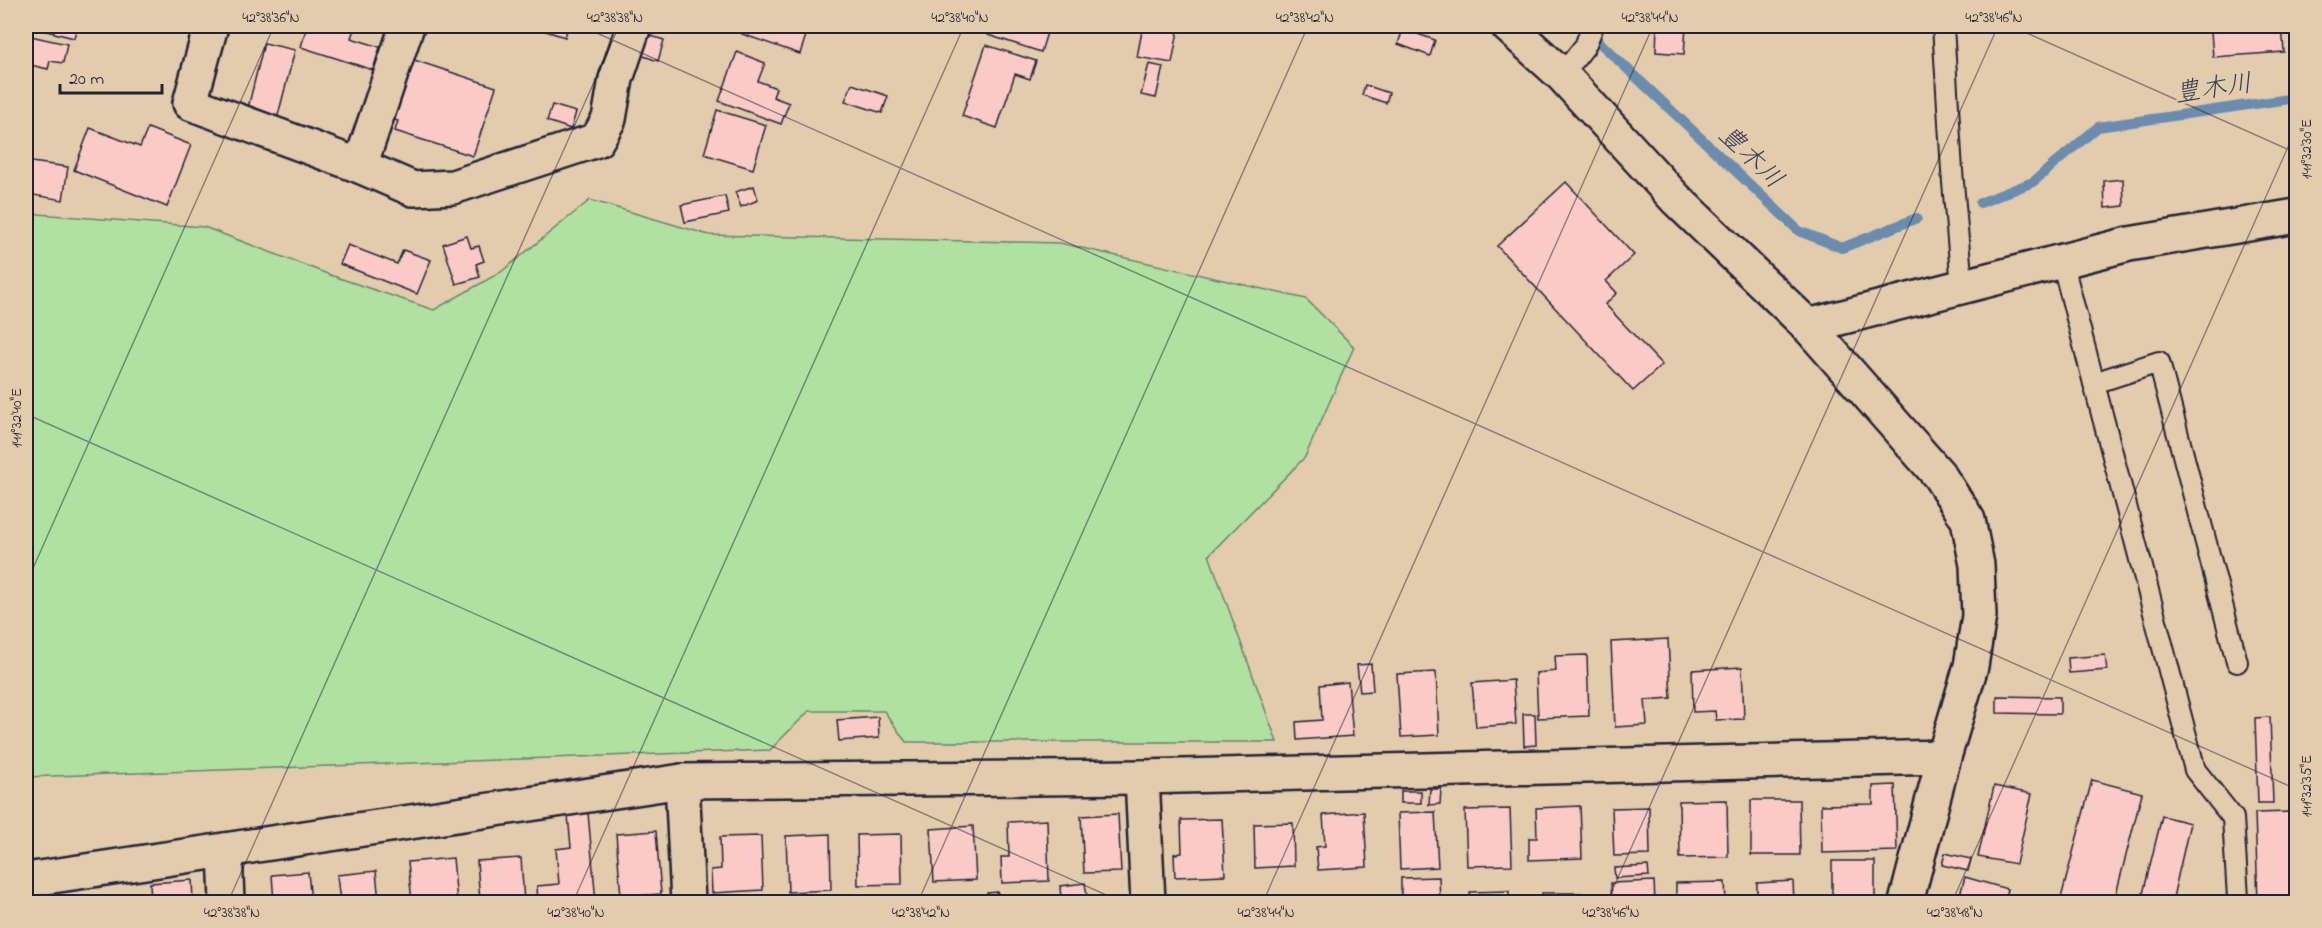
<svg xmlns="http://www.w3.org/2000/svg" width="2322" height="928" viewBox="0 0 2322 928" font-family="'Indie Flower','Klee One',sans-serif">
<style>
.green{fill:#afe1a1;stroke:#68826e;stroke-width:1.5}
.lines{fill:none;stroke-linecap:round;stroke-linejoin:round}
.stream{stroke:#6b8cae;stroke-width:10}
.building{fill:#facac5;stroke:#22223b;stroke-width:1.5}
.lane-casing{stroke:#22223b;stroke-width:24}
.street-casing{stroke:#22223b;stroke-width:38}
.lane{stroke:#e3ccac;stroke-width:20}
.street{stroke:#e3ccac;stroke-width:33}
.ticks{fill:none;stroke:#22223b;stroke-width:1.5;stroke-opacity:0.45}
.labels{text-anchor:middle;stroke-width:4.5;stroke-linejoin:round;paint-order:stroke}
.water-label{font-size:26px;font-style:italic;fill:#343d58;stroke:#e3ccac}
.neatline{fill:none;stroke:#22223b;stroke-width:2}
.ticks-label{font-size:15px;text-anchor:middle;fill:#22223b}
</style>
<rect width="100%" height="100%" fill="#e3ccac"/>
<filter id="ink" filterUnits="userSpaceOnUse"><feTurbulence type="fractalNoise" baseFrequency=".0167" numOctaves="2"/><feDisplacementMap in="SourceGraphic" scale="12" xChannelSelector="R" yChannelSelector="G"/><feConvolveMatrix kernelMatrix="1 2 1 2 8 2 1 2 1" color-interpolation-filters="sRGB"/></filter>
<g filter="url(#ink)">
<!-- green -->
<path class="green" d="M590 200 709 235 1060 243 1306 299 1354 347 1305 457 1209 555 1277 742H906L884 711H809L770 750 26 777V213L204 227 333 276 434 310 501 272Z"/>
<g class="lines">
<!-- stream -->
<g class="stream">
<path d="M1582 26 1799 231 1842 248 1917 218"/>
<path d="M1980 203 2033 182 2098 127 2296 98"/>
</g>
</g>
<!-- building -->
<g class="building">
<path d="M27 26H77L74 38Z"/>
<path d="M307 26H355L351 38 380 47 373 70 301 47Z"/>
<path d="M530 26H568L565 37Z"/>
<path d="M745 26H809L800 54 742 34Z"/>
<path d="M991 26H1049L1041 52 988 35Z"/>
<path d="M1143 26H1179L1172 63 1137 57Z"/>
<path d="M1657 26H1686L1684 54 1656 52Z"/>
<path d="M2225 26H2282L2284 52 2213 57 2211 32 2225 30Z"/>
<path d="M1403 29 1435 40 1430 56 1398 44Z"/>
<path d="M645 34 664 40 658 61 638 54Z"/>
<path d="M26 35 67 44 63 63 50 61 48 69 26 64Z"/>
<path d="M264 43 295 50 277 119 247 112Z"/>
<path d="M986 45 1036 61 1030 79 1015 74 997 128 962 116Z"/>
<path d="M737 52 765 63 758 81 776 88 773 97 789 103 781 124 719 101Z"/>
<path d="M411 59 496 87 473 156 395 131 398 121 392 119Z"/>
<path d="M1149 64 1163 67 1156 98 1141 95Z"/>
<path d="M852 84 888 96 882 113 845 101Z"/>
<path d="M1365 85 1389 93 1386 103 1362 95Z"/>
<path d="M552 105 576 112 571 129 547 121Z"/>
<path d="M717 110 766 125 753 169 704 154Z"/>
<path d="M90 128 140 147 148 128 191 145 167 207 74 170Z"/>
<path d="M31 162 68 167 63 200 27 194Z"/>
<path d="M2123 179 2124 206 2105 208 2104 181Z"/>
<path d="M1566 182 1634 255 1606 281 1617 293 1605 304 1662 365 1633 391 1497 246Z"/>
<path d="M754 186 758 200 741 207 735 192Z"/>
<path d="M725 196 729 213 685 222 681 205Z"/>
<path d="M467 236 471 248 479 246 484 261 476 264 480 277 456 284 443 244Z"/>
<path d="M348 245 397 264 403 250 431 260 417 294 340 264Z"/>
<path d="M1668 639 1671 698 1645 700 1647 725 1615 727 1611 642Z"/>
<path d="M1587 655 1589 716 1538 718 1536 673 1556 671 1555 656Z"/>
<path d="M2105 655 2107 670 2069 673 2068 658Z"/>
<path d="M1371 664 1373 691 1360 692 1357 665Z"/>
<path d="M1742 667 1744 719 1716 720 1715 711 1693 712 1692 670Z"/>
<path d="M1436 672 1439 735 1401 737 1397 674Z"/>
<path d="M1513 680 1516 724 1476 727 1472 683Z"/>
<path d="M1348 682 1353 736 1297 740 1296 722 1322 720 1320 685Z"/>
<path d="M1997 696 2060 697V714L1997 713Z"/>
<path d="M1523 714H1535L1536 745 1524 746Z"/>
<path d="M878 717 879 738 839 741 837 720Z"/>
<path d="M2270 717 2273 803H2258L2255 718Z"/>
<path d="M2092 780 2142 793 2114 902H2060Z"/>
<path d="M1895 785 1897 851 1822 853 1821 805 1873 804V786Z"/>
<path d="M1994 786 2032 794 2016 864 1978 857Z"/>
<path d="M1430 789H1441L1440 804 1429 805Z"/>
<rect x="1401" y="791" width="20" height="12"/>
<path d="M1727 800 1728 857 1680 858 1679 801Z"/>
<path d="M1751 800H1799L1800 855H1751Z"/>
<path d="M1580 806 1582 858 1529 860V838H1537L1536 808Z"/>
<path d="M1649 807 1650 855 1614 856 1612 808Z"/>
<path d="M1510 809 1512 865 1467 866 1465 810Z"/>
<path d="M1364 812 1367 867 1318 870 1316 847 1325 846 1323 815Z"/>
<path d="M1435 812 1438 867 1400 869 1398 813Z"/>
<path d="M2292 812 2296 899 2282 900V902H2258L2255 813Z"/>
<path d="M588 813 596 902H538L537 886 559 884 556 849 571 847 568 815Z"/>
<path d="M1118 814 1121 872 1084 873 1081 816Z"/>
<path d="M2162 816 2190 823 2172 902H2141Z"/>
<path d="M1222 819 1225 875 1175 877 1174 854 1182 853 1181 820Z"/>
<path d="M1047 820 1049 881 1002 883 1001 857H1009L1008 822Z"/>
<path d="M1293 823 1294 866 1255 868 1254 824Z"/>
<path d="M973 826 976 880 934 882 931 829Z"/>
<path d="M656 831 661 894 621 897 616 834Z"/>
<path d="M830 834 831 890 788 892 786 836Z"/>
<path d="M901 834 902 884 858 885 857 835Z"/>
<path d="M761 836 763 890 712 893 711 870 721 869 720 837Z"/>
<path d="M1945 853 1971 859 1968 871 1942 865Z"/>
<path d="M453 858 457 902H412L408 862Z"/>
<path d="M521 858 524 902H480L477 861Z"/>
<rect x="1832" y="861" width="43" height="41"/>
<path d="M1648 866 1649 876 1615 878 1614 868Z"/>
<path d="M376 871 379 902H340L337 875Z"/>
<path d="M308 872 311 902H274L272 875Z"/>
<path d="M1439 877 1440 902H1401V878Z"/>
<path d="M1965 877 2007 889 2004 902H1958Z"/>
<path d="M192 880 193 902H151L150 883Z"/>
<path d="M1654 881 1655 902H1612L1611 883Z"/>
<path d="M1793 881 1794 902H1757V883Z"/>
<path d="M1725 882 1726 902H1676V883Z"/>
<path d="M1085 883 1087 896 1061 899 1060 886Z"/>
<path d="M1509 891V902H1471L1470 892Z"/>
<path d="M998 892V902H987V893Z"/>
<path d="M1542 893H1582L1583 902H1542Z"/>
<path d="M978 897V902H935V899Z"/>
<path d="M771 900V902H714V901Z"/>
</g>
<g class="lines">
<defs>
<g id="lane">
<path d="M1943 26 1952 171 1962 286"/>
<path d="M1562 75 1585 46 1593 26"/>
<path d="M2062 261 2195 770 2233 818 2238 898"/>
<path d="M2094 383 2159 362 2237 662"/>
</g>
<g id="street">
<path d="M211 26 190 103 360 166 413 189 453 187 597 140 609 119 616 79 634 26"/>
<path d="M1508 26 1562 75 1676 199 1808 326 1939 475 1968 520 1977 565 1979 616 1971 666 1944 757 1906 902"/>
<path d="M360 166 407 26"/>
<path d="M1808 326 2129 244 2296 216"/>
<path d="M1142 777 1148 902"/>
<path d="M682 781 688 902"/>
<path d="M225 850 227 902"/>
<path d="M26 880 682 781 1142 777 1944 757"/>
</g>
</defs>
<!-- lane casing -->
<use href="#lane" class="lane-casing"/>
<!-- street casing -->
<use href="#street" class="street-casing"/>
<!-- lane -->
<use href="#lane" class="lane"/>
<!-- street -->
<use href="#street" class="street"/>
</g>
</g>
<!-- ticks -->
<path class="ticks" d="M581 26 2296 789M2011 26 2296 153M26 414 1122 902M26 584 274 26M228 902 619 26M573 902 964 26M918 902 1308 26M1263 902 1653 26M1607 902 1998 26M1952 902 2296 129"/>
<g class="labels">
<!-- water labels -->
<g class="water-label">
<text transform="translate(2213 87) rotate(-8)" y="9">豊木川</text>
<text transform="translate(1752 156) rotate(44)" y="9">豊木川</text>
</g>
</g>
<!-- margin -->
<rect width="2322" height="928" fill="none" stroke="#e3ccac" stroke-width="66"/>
<!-- scale -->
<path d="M60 84v9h102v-9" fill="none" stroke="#22223b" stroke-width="3"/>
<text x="69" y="84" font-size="18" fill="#22223b" stroke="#e3ccac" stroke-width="4.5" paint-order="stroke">20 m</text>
<rect x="33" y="33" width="2256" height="862" class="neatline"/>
<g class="ticks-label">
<text x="271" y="22">42°38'36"N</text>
<text x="615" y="22">42°38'38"N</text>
<text x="960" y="22">42°38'40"N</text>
<text x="1305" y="22">42°38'42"N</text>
<text x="1650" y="22">42°38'44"N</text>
<text x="1994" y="22">42°38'46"N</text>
<text transform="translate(2306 149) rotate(-90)" y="5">141°32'30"E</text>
<text transform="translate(16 418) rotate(-90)" y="5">141°32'40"E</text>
<text transform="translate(2306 786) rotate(-90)" y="5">141°32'35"E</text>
<text x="232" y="917">42°38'38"N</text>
<text x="576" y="917">42°38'40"N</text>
<text x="921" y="917">42°38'42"N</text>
<text x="1266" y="917">42°38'44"N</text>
<text x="1611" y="917">42°38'46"N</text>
<text x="1955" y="917">42°38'48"N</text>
</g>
</svg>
